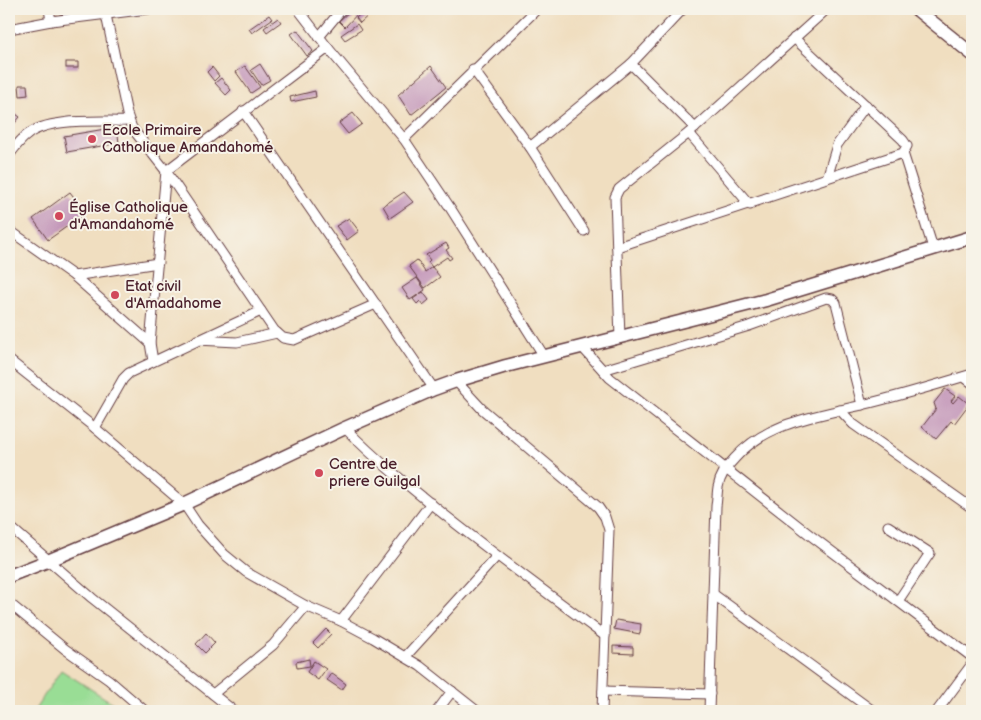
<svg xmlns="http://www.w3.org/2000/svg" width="981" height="720" viewBox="0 0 981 720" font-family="'Balsamiq Sans',sans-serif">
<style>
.green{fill:#99dd95;stroke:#727e60}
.building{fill:#c396b9}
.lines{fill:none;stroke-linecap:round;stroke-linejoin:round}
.street-casing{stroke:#633c41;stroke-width:11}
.secondary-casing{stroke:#633c41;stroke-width:15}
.street{stroke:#fff;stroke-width:9}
.secondary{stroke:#fff;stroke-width:12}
.poi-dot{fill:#d1495b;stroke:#f7f3e8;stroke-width:2}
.labels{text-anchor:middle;stroke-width:4;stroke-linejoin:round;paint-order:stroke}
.poi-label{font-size:15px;fill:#4a1f2b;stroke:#f7f3e8;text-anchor:start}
</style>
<rect width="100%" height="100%" fill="#f7f3e8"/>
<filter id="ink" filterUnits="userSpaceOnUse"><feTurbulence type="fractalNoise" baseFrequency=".02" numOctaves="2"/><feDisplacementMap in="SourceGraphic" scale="10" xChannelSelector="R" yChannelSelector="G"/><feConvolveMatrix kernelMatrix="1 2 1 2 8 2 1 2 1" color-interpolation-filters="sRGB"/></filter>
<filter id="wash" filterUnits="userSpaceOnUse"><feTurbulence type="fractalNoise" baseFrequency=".0096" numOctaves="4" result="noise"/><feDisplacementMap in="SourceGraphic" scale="20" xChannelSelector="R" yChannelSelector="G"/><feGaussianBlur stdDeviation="1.12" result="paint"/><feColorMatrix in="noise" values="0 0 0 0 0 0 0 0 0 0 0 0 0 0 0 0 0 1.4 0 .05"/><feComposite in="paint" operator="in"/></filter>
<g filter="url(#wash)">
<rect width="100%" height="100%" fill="#f0dec0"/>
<!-- green -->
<path class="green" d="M61 670 125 711H34Z"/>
<g id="blocks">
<!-- building -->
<g class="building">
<path d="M352 9H362L345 27 339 21Z"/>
<path d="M366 9H369L372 12 360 23 356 18Z"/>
<path d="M269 15 272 19 252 33 249 29Z"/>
<path d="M278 18 281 22 267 32 264 28Z"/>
<path d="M357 24 361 30 345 40 341 35Z"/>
<path d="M297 30 313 51 307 56 291 34Z"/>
<rect x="66" y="62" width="12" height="6"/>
<path d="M260 64 270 80 261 85 251 70Z"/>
<path d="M245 66 260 87 251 93 236 72Z"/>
<path d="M431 66 446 87 411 115 398 95Z"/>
<path d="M212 67 219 76 214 81 207 72Z"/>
<path d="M221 78 231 90 226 95 215 83Z"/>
<path d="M19 85H27L28 95 20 96Z"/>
<path d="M315 91 316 97 291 102 290 97Z"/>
<path d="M9 109 20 117 14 124 9 119Z"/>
<path d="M353 113 362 124 348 134 339 123Z"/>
<path d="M117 127 119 143 67 152 64 136Z"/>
<path d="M70 192 86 213 48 240 33 219Z"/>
<path d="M404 192 413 202 390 218 383 206Z"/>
<path d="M349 218 359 231 347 240 336 226Z"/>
<path d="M446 243 449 248 446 250 452 258 449 260 447 257 432 267 428 262 430 260 426 255Z"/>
<path d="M417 260 425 272 432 267 440 277 425 288 409 266Z"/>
<path d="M417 278 425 290 410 300 402 288Z"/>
<path d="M423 292 429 300 423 305 420 301 417 304 413 299Z"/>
<path d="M945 389 955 396 951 401 953 403 959 396 969 404 954 424 951 421 936 439 922 427 936 409 934 403Z"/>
<path d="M616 620 641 624 640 634 614 629Z"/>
<path d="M326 629 331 634 318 648 313 643Z"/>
<path d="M206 633 215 643 205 653 196 644Z"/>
<path d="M613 646 633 647V654L613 653Z"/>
<path d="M309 659 310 666 297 668 296 662Z"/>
<path d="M314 661 326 669 318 680 307 672Z"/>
<path d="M331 673 346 684 342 690 327 680Z"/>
</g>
</g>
</g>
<g filter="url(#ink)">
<use href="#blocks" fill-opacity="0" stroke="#633c41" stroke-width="1"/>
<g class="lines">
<defs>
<g id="street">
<path d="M49 9 51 21"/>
<path d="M298 9 328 48 404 139 449 206 544 356"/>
<path d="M106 15 127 114 132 128 166 171 274 330 283 338 294 340 376 304"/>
<path d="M9 29 51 21 148 9"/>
<path d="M319 37 342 9"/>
<path d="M631 64 695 128"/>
<path d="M473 69 530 147 584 231"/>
<path d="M243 111 434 389"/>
<path d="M689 133 750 205"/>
<path d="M404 139 537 9"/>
<path d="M530 147 631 64 683 9"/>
<path d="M903 153 933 248"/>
<path d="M9 155C14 149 20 140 27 135 48 117 101 122 129 121"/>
<path d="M827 178 837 145 866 105"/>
<path d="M9 230 74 276 150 343"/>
<path d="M617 247 903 153 907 146 903 140 794 38"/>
<path d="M74 276 158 263"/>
<path d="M620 338 615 197 619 189 695 128 827 9"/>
<path d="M197 340 237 342 277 333"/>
<path d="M582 347 610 378 810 535 972 657"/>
<path d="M9 360 95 428 184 504 198 525 224 554 246 572 306 606 341 621 373 638 420 666 477 711"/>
<path d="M153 361 150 343 166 171 328 48"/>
<path d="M603 370 749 326 826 298 832 299 836 303 862 405"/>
<path d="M964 377 972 383"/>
<path d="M456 381 482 409 598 507 605 517 609 530 602 711"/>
<path d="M840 410 853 424 972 508"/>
<path d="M95 428 123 379 129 373 261 311"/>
<path d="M345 428C376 460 411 488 446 516 498 557 552 597 605 636"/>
<path d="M9 526 92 598 234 711"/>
<path d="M888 526 930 553 898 601"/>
<path d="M713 594 873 711"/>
<path d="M9 603 65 649 109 680 145 711"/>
<path d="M341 621 431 503"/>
<path d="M405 657 497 556"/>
<path d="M603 691 710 694"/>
<path d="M213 694 273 645 306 606"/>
<path d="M437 711 452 691"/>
<path d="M709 711 716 506C717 500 717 493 718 487 720 476 727 466 735 458 767 422 817 416 862 405 899 396 936 385 972 374"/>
<path d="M937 711 972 664"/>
</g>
<g id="secondary">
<path d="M916 9 972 54"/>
<path d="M9 576 50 560 184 504 345 428 434 389 456 381 506 366 766 300 972 237"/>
</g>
</defs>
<!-- street casing -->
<use href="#street" class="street-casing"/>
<!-- secondary casing -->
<use href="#secondary" class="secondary-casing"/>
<!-- street -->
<use href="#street" class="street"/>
<!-- secondary -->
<use href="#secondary" class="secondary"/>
</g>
</g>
<!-- markers -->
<g class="poi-dot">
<circle cx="92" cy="139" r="5"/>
<circle cx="59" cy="216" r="5"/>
<circle cx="115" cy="295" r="5"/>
<circle cx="319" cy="473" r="5"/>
</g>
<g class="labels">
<!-- poi labels -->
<g class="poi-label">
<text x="102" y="135">Ecole Primaire<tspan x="102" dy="17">Catholique Amandahomé</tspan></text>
<text x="69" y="212">Église Catholique<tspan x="69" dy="17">d'Amandahomé</tspan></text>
<text x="125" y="291">Etat civil<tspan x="125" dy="17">d'Amadahome</tspan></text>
<text x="329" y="469">Centre de<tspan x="329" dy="17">priere Guilgal</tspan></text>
</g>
</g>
<!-- margin -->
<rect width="981" height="720" fill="none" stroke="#f7f3e8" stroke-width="30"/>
</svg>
